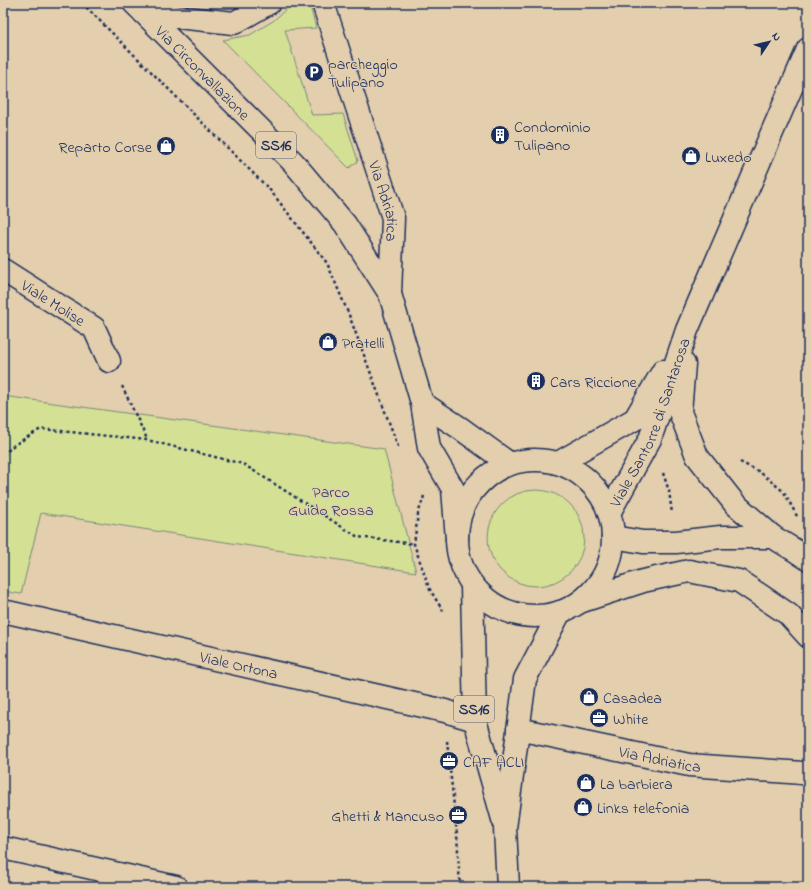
<svg xmlns="http://www.w3.org/2000/svg" width="811" height="890" viewBox="0 0 811 890" font-family="'Indie Flower',sans-serif">
<style>
.green{fill:#d4e194;stroke:#788879}
.lines{fill:none;stroke-linecap:round;stroke-linejoin:round}
.street-casing{stroke:#1b2f5e;stroke-width:25}
.secondary-casing{stroke:#1b2f5e;stroke-width:25}
.primary-casing{stroke:#1b2f5e;stroke-width:25}
.path{stroke:#1b2f5e;stroke-width:2.5;stroke-dasharray:3 3;stroke-linecap:butt}
.street{stroke:#e3cead;stroke-width:22}
.secondary{stroke:#e3cead;stroke-width:22}
.primary{stroke:#e3cead;stroke-width:22}
.labels{text-anchor:middle;stroke-width:3;stroke-linejoin:round;paint-order:stroke}
.shield{fill:#e3cead;stroke:#575f76;stroke-width:1}
.shield-label{font-size:15px;font-weight:bold;fill:#1b2f5e}
.poi-label{font-size:16px;fill:#1b2f5e;stroke:#e3cead;text-anchor:start}
.street-label{font-size:16px;fill:#1b2f5e;stroke:#e3cead}
.park-label{font-size:16px;fill:#2e4163;stroke:#e3cead}
</style>
<rect width="100%" height="100%" fill="#e3cead"/>
<filter id="ink" filterUnits="userSpaceOnUse"><feTurbulence type="fractalNoise" baseFrequency=".025" numOctaves="2"/><feDisplacementMap in="SourceGraphic" scale="8" xChannelSelector="R" yChannelSelector="G"/><feConvolveMatrix kernelMatrix="1 2 1 2 8 2 1 2 1" color-interpolation-filters="sRGB"/></filter>
<g filter="url(#ink)">
<!-- green -->
<g class="green">
<path d="M293 3H309L316 28 285 30 312 115 343 114 358 161 349 168 223 40 250 35 273 21Z"/>
<path d="M3 396 384 449 416 572 41 513 21 594 3 591Z"/>
<circle cx="536" cy="538" r="48"/>
</g>
<g class="lines">
<defs>
<g id="street">
<path id="s1" d="M323 3 393 218 390 294"/>
<path d="M143 12 177 17 234 23 269 3"/>
<path id="s2" d="M3 270 94 328 109 361"/>
<path id="s3" d="M3 611 445 711 475 720"/>
<path id="s4" d="M518 729 689 765 803 773"/>
<path d="M3 848 176 887"/>
</g>
<g id="secondary">
<path d="M684 364 680 412 697 456 735 504 773 537 796 551 808 559"/>
<path d="M558 463 635 419 663 371"/>
<path id="s5" d="M609 513 650 439 687 330 808 49"/>
<path d="M613 537 643 542H676L721 537H773"/>
<path d="M582 601 643 581 689 571 739 581 788 614 808 636"/>
</g>
<g id="primary">
<path id="s6" d="M134 3 293 162 345 224 390 294 422 403 429 448 453 489 457 539"/>
<path d="M422 403 460 428 510 464"/>
<circle cx="535" cy="538" r="78"/>
<path d="M472 585 475 720 503 819"/>
<path d="M508 887 505 828 525 679 560 612"/>
</g>
</defs>
<!-- street casing -->
<use href="#street" class="street-casing"/>
<!-- secondary casing -->
<use href="#secondary" class="secondary-casing"/>
<!-- primary casing -->
<use href="#primary" class="primary-casing"/>
<!-- path -->
<g class="path">
<path d="M82 3 270 190 327 263 349 315 399 449"/>
<path d="M122 386 147 439"/>
<path d="M3 455 14 445 41 429 147 440 243 464 358 537 414 544"/>
<path d="M740 462 760 472 784 492 798 518"/>
<path d="M663 473 669 491 672 513"/>
<path d="M424 496 418 514 414 544 429 588 443 611"/>
<path d="M447 741 457 834 460 887"/>
</g>
<!-- street -->
<use href="#street" class="street"/>
<!-- secondary -->
<use href="#secondary" class="secondary"/>
<!-- primary -->
<use href="#primary" class="primary"/>
</g>
</g>
<!-- icons -->
<defs>
<symbol id="parking-disc" viewBox="-11 -11 22 22"><circle r="9.5" fill="#1b2f5e" stroke="#e3cead"/><path d="M-3.5-5.5H1a3.5 3.5 0 0 1 0 7H-1V5.5H-3.5ZM-1-3.4V-.6H.8a1.4 1.4 0 0 0 0-2.8Z" fill="#fff"/></symbol>
<symbol id="building-disc" viewBox="-11 -11 22 22"><circle r="9.5" fill="#1b2f5e" stroke="#e3cead"/><path d="M-4-6H4V6H1V3H-1V6H-4ZM-2.5-4.3h1.7v1.8h-1.7ZM.8-4.3h1.7v1.8H.8ZM-2.5-1h1.7V.8h-1.7ZM.8-1h1.7V.8H.8Z" fill="#fff"/></symbol>
<symbol id="shop-disc" viewBox="-11 -11 22 22"><circle r="9.5" fill="#1b2f5e" stroke="#e3cead"/><path d="M-5-2.5h2.3a2.7 3.5 0 0 1 5.4 0H5L5.5 6h-11ZM-1.5-2.5h3a1.5 2.3 0 0 0-3 0Z" fill="#fff"/></symbol>
<symbol id="office-disc" viewBox="-11 -11 22 22"><circle r="9.5" fill="#1b2f5e" stroke="#e3cead"/><path d="M-6-3h4V-5.5h4V-3h4V5H-6ZM-1-4.5V-3h2v-1.5ZM-6 0V1H6V0Z" fill="#fff"/></symbol>
</defs>
<g fill-rule="evenodd">
<use href="#parking-disc" x="303" y="61" width="22" height="22"/>
<use href="#building-disc" x="489" y="124" width="22" height="22"/>
<use href="#shop-disc" x="155" y="135" width="22" height="22"/>
<use href="#shop-disc" x="680" y="145" width="22" height="22"/>
<use href="#shop-disc" x="317" y="331" width="22" height="22"/>
<use href="#building-disc" x="525" y="370" width="22" height="22"/>
<use href="#shop-disc" x="578" y="686" width="22" height="22"/>
<use href="#office-disc" x="588" y="707" width="22" height="22"/>
<use href="#office-disc" x="438" y="750" width="22" height="22"/>
<use href="#shop-disc" x="575" y="772" width="22" height="22"/>
<use href="#shop-disc" x="572" y="796" width="22" height="22"/>
<use href="#office-disc" x="447" y="804" width="22" height="22"/>
</g>
<g class="labels">
<!-- shield labels -->
<g class="shield">
<rect x="256" y="132" width="40" height="26" rx="3"/>
<rect x="454" y="696" width="40" height="26" rx="3"/>
</g>
<g class="shield-label">
<text x="276" y="150">SS16</text>
<text x="474" y="714">SS16</text>
</g>
<!-- poi labels -->
<g class="poi-label">
<text x="328" y="69">parcheggio<tspan x="328" dy="18">Tulipano</tspan></text>
<text x="514" y="132">Condominio<tspan x="514" dy="18">Tulipano</tspan></text>
<text x="152" y="152" text-anchor="end">Reparto Corse</text>
<text x="705" y="162">Luxedo</text>
<text x="342" y="348">Pratelli</text>
<text x="550" y="387">Cars Riccione</text>
<text x="603" y="703">Casadea</text>
<text x="613" y="724">White</text>
<text x="463" y="767">CAF ACLI</text>
<text x="600" y="789">La barbiera</text>
<text x="597" y="813">Links telefonia</text>
<text x="444" y="821" text-anchor="end">Ghetti &amp; Mancuso</text>
</g>
<!-- street labels -->
<g class="street-label">
<text dy="6" stroke="none"><textPath href="#s6" startOffset="98">Via Circonvallazione</textPath></text>
<text dy="6" stroke="none"><textPath href="#s1" startOffset="208">Via Adriatica</textPath></text>
<text dy="6" stroke="none"><textPath href="#s2" startOffset="60">Viale Molise</textPath></text>
<text dy="6" stroke="none"><textPath href="#s5" startOffset="100">Viale Santorre di Santarosa</textPath></text>
<text dy="6" stroke="none"><textPath href="#s3" startOffset="242">Viale Ortona</textPath></text>
<text dy="6" stroke="none"><textPath href="#s4" startOffset="145">Via Adriatica</textPath></text>
</g>
<!-- park labels -->
<g class="park-label">
<text x="331" y="497">Parco<tspan x="331" dy="18">Guido Rossa</tspan></text>
</g>
</g>
<!-- margin -->
<rect width="811" height="890" fill="none" stroke="#e3cead" stroke-width="16"/>
<rect x="8" y="8" width="795" height="874" fill="none" stroke="#1b2f5e" stroke-width="1.5" filter="url(#ink)"/>
<!-- north arrow -->
<g transform="translate(769 42) rotate(55)" stroke="#e3cead" stroke-width="3" paint-order="stroke">
<path d="M0-3L7 15L0 10L-7 15Z" fill="#1b2f5e"/>
<text y="-6" font-size="11" font-weight="bold" text-anchor="middle" fill="#1b2f5e">N</text>
</g>
</svg>
